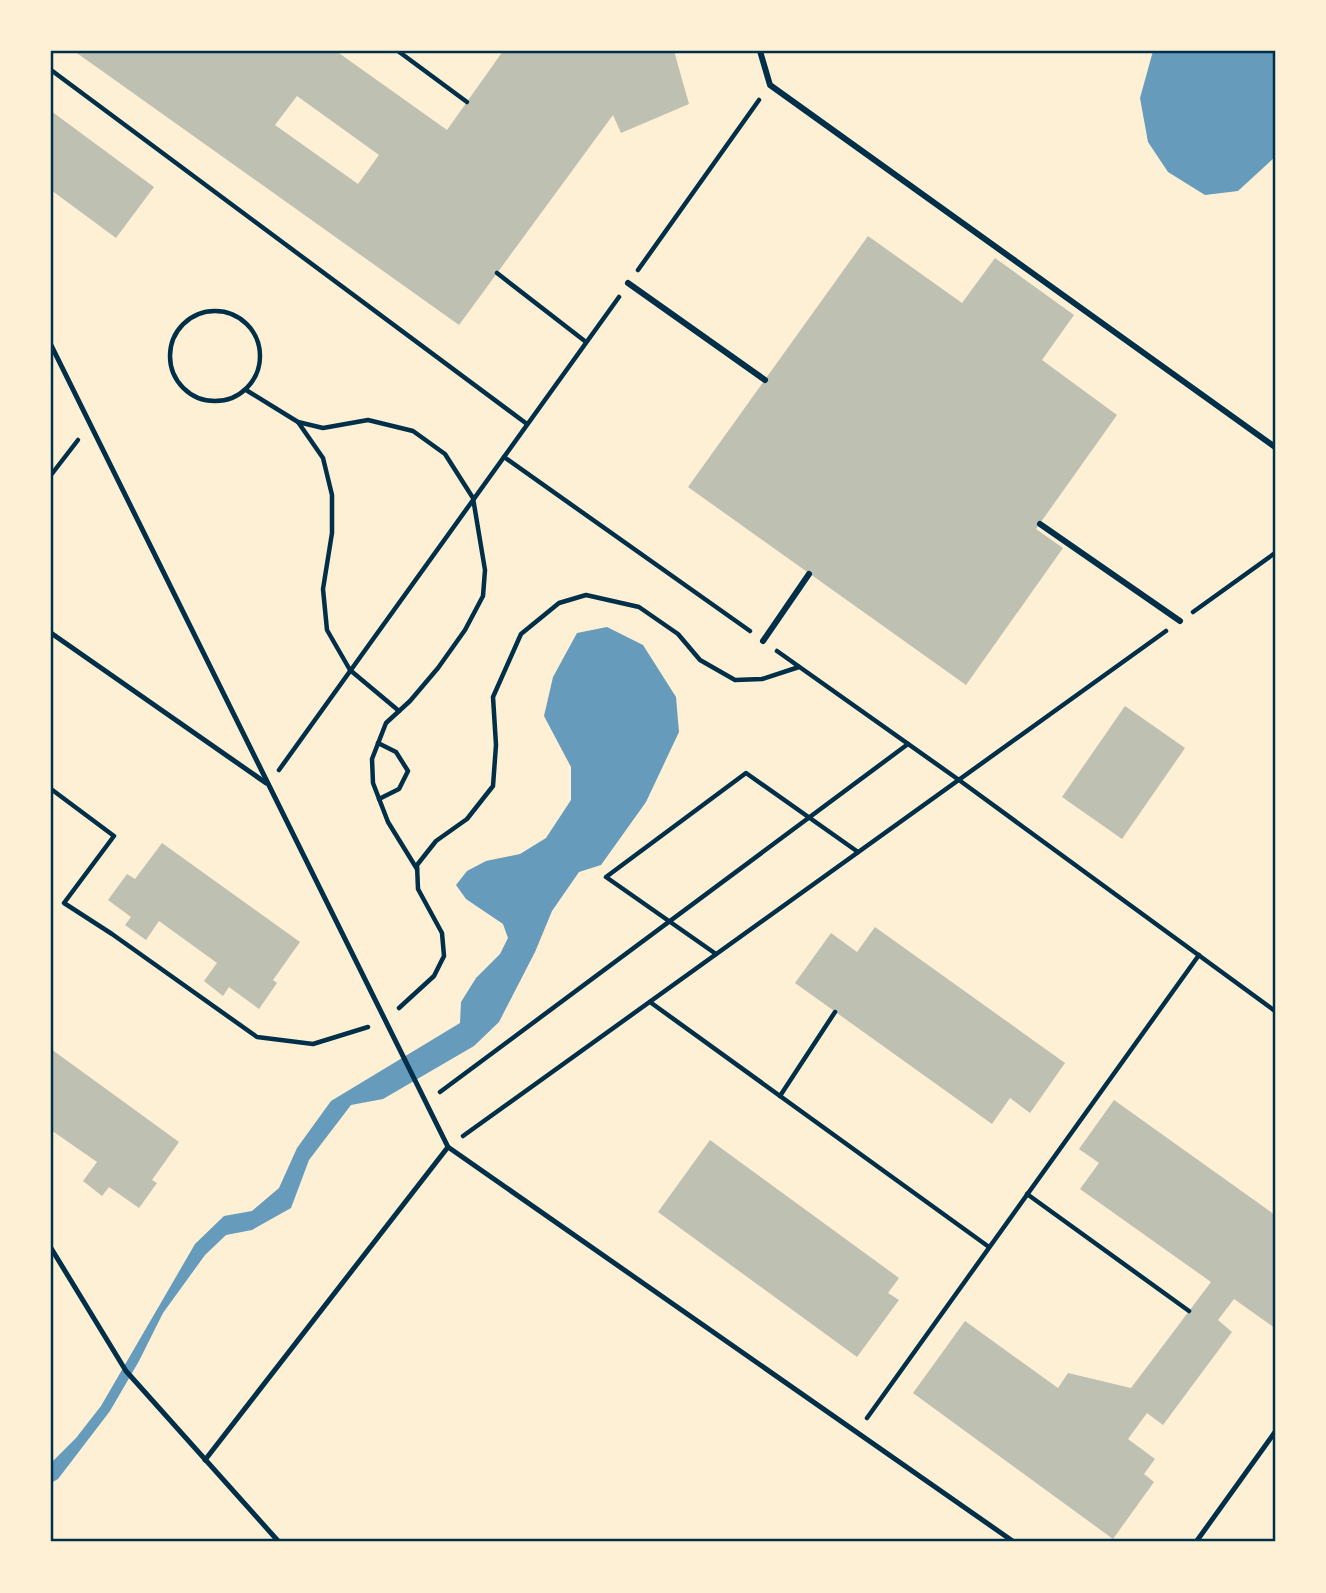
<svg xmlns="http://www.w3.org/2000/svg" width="1326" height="1593" viewBox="0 0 1326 1593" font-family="'Nunito Sans',sans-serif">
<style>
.water{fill:#669bbc}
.building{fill:#bec0b2;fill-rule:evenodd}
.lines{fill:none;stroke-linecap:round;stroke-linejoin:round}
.path{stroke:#003049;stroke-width:4.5}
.service{stroke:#003049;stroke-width:5}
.pedestrian{stroke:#003049;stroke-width:6}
.neatline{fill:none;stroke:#003049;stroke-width:2.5}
</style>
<rect width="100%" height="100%" fill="#fdf0d5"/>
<!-- water -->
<g class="water">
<path d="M1153 51H1275V157L1238 191 1205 195 1168 172 1148 142 1140 98Z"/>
<path d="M607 627 643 645 676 697 679 732 646 802 601 865 579 872 552 911 535 952 499 1022 474 1046 383 1099 351 1105 309 1160 291 1208 252 1230 226 1235 205 1255 163 1313 139 1361 110 1411 58 1479 51 1483V1463L76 1438 101 1406 195 1244 224 1216 252 1211 279 1188 297 1148 331 1101 460 1023 461 1002 476 978 500 954 508 938 503 924 466 899 456 885 467 871 486 861 520 854 546 838 571 800V767L544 716 553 677 577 633Z"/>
</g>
<!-- building -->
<g class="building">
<path d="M74 51H336L447 130 503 51H674L689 104 621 133 613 115 459 325ZM297 96 379 155 358 184 275 125Z"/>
<path d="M51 111 154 187 116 238 51 190Z"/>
<path d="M868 236 962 303 995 258 1074 315 1042 360 1117 415 1036 529 1063 548 966 685 688 487Z"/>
<path d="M1125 706 1185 748 1122 839 1062 797Z"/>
<path d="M162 843 300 942 273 980 277 983 259 1009 229 987 223 996 204 981 217 963 159 921 146 940 125 925 131 917 108 900 127 874 135 879Z"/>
<path d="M875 927 1065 1063 1030 1113 1010 1098 992 1124 795 983 831 933 857 952Z"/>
<path d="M51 1049 179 1142 152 1180 157 1183 139 1208 109 1187 102 1196 83 1181 97 1162 51 1130Z"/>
<path d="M1114 1100 1275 1215V1328L1234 1299 1218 1320 1232 1332 1163 1425 1147 1413 1128 1439 1155 1459 1144 1474 1154 1482 1113 1539 913 1393 965 1321 1058 1388 1068 1373 1131 1388 1211 1282 1080 1189 1099 1163 1079 1149Z"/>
<path d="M710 1140 899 1278 888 1293 899 1300 857 1357 658 1212Z"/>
</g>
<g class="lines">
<!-- path -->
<g class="path">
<path d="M398 51 467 102"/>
<path d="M51 70 527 424"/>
<path d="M638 270 759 100"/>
<path d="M497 273 586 342"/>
<circle cx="215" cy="356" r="45"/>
<path d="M246 390 298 422 323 428 368 420 413 431 445 454 473 498 485 570 483 596 465 630 438 668 410 701 386 723 372 759 373 783 388 822 417 869"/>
<path d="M298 422 323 458 332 495V533L323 589 327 630 350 670 399 711"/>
<path d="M504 457 750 631"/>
<path d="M51 475 78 440"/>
<path d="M1193 612 1275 553"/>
<path d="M777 651 959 780 1275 1011"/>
<path d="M378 743 396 752 408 771 399 789 379 799"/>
<path d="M279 770 619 297"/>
<path d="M51 789 114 836 64 903 112 934 257 1037 313 1044 368 1027"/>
<path d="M716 954 606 877 746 773 858 852"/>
<path d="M650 1002 989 1247"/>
<path d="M399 1008 434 976 444 956 442 933 418 889 417 865 436 841 467 819 493 786 496 745 493 697 521 634 559 603 586 595 639 607 678 634 700 660 735 680 762 679 799 667"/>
<path d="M440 1092 908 744"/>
<path d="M780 1096 835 1012"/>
<path d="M463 1136 1166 631"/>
<path d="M1027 1194 1189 1311"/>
<path d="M867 1418 1199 955"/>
</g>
<!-- service -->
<g class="service">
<path d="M51 345 448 1147 1014 1542"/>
<path d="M51 633 266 783"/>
<path d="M51 1248 126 1371 279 1542"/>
<path d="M205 1460 448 1147"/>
<path d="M1196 1542 1275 1432"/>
</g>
<!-- pedestrian -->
<g class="pedestrian">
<path d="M760 51 770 85 1275 447"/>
<path d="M628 283 765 380"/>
<path d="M1040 524 1180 621"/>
<path d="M763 641 809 574"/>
</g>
</g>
<!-- border -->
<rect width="1326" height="1593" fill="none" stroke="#fdf0d5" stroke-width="105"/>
<rect x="52" y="52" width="1222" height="1488" class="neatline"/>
</svg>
